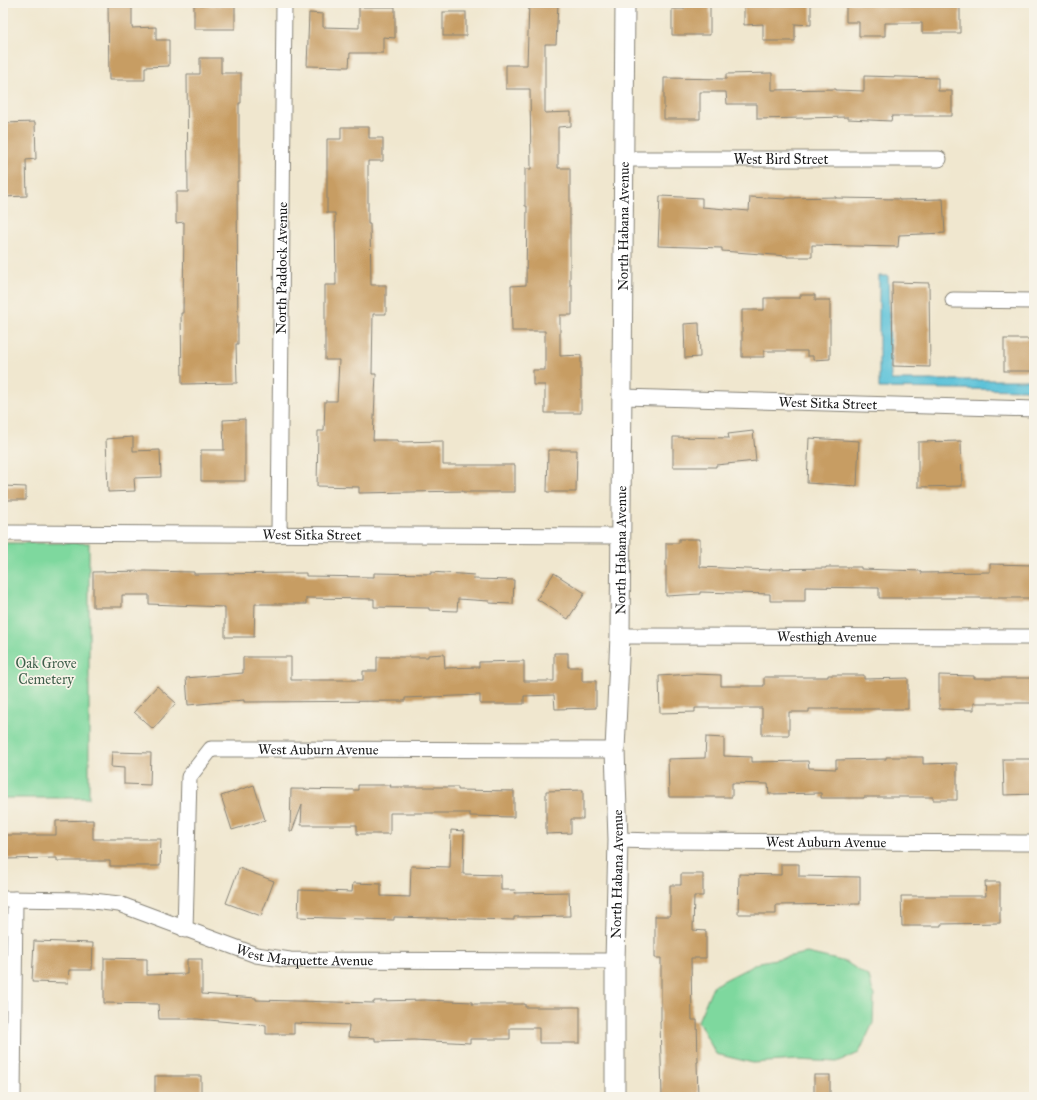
<svg xmlns="http://www.w3.org/2000/svg" width="1037" height="1100" viewBox="0 0 1037 1100" font-family="'IM FELL Great Primer',serif">
<style>
.green{fill:#7ed89e;stroke:#4d7a5d}
.water{fill:#5cc2d9;stroke:#3c6f7a}
.building{fill:#c79d63}
.lines{fill:none;stroke-linecap:round;stroke-linejoin:round}
.minor-casing{stroke:#868276;stroke-width:17}
.tertiary-casing{stroke:#868276;stroke-width:21}
.minor{stroke:#fff;stroke-width:15}
.tertiary{stroke:#fff;stroke-width:19}
.labels{text-anchor:middle;stroke-width:3.5;stroke-linejoin:round;paint-order:stroke}
.street-label{font-size:14px;fill:#1c1c1c;stroke:#f7f3e8}
.park-label{font-size:14px;fill:#3e5e4a;stroke:#f7f3e8}
</style>
<rect width="100%" height="100%" fill="#f7f3e8"/>
<filter id="ink" filterUnits="userSpaceOnUse"><feTurbulence type="fractalNoise" baseFrequency=".025" numOctaves="2"/><feDisplacementMap in="SourceGraphic" scale="8" xChannelSelector="R" yChannelSelector="G"/><feConvolveMatrix kernelMatrix="1 2 1 2 8 2 1 2 1" color-interpolation-filters="sRGB"/></filter>
<filter id="wash" filterUnits="userSpaceOnUse"><feTurbulence type="fractalNoise" baseFrequency=".012" numOctaves="4" result="noise"/><feDisplacementMap in="SourceGraphic" scale="16" xChannelSelector="R" yChannelSelector="G"/><feGaussianBlur stdDeviation="0.9" result="paint"/><feColorMatrix in="noise" values="0 0 0 0 0 0 0 0 0 0 0 0 0 0 0 0 0 1.4 0 .05"/><feComposite in="paint" operator="in"/></filter>
<g filter="url(#wash)">
<rect width="100%" height="100%" fill="#f0e7cf"/>
<!-- green -->
<g class="green">
<rect x="3" y="543" width="86" height="255"/>
<path d="M807 953 846 962 869 977 874 996 873 1023 859 1053 837 1062 797 1060 753 1063 716 1054 698 1021 713 986 760 962Z"/>
</g>
<!-- water -->
<path class="water" d="M879 276H888L891 380H1034V390L879 388Z"/>
<g id="blocks">
<!-- building -->
<g class="building">
<path d="M108 3H132V28L156 27V40H169V66L145 67V80H109Z"/>
<path d="M529 3H558L556 44H545V113L571 112V126L558 127V168H570V285H572V315H560V356L581 355V413H545V385H533V370H545V331H512L511 286 526 285 527 206H525V169H531L530 89H506V65H527Z"/>
<path d="M684 3H710V35H672V9H684Z"/>
<path d="M744 3H811V25L795 24V41H763V24L744 25Z"/>
<path d="M846 3H960V33H922V23H885V36H859V22H846Z"/>
<path d="M194 5 235 6V29H194Z"/>
<path d="M359 7H395V38L383 37V53H350L349 67 307 66 309 13 323 14V27L359 28Z"/>
<rect x="443" y="12" width="23" height="24"/>
<path d="M200 58H221V73H241V103H239V181H237L238 344H236L237 383 182 384 181 313H183L184 222 176 223V192H188L187 74H200Z"/>
<path d="M772 73V90L836 89V90L864 91V76L938 78V91H952V116H892L891 121 848 119V117L757 119V104H727L726 92H700V119H664V78L726 79V74Z"/>
<path d="M35 122 36 159 26 160 27 196 3 197V123Z"/>
<path d="M341 127H369V138H383V161H368V224H370L371 285H386V314H373L372 374H376L373 440H398V442L443 441V465H515V492H463V491L359 493V487L317 486 318 431H324L325 401H337L339 360H325V285H336L335 213H327V139H341Z"/>
<path d="M660 196 702 198V207L749 211 750 197 786 199V198L836 197V198L899 199V200L943 199 945 233 899 235 898 247 812 245V257H787V256L722 251V248L658 246Z"/>
<path d="M892 282 929 283 930 367 893 366Z"/>
<path d="M800 295H815V300H830V359L813 360V356H807V351H764V357H742V310H764V298H800Z"/>
<path d="M699 323 700 357 685 358 684 324Z"/>
<rect x="1004" y="339" width="30" height="32"/>
<path d="M245 419V481H201V450H224L223 420Z"/>
<path d="M753 431 756 461 716 465V467H673V437L729 438 728 434Z"/>
<path d="M133 437V451L160 450 161 477 134 478 135 491 108 492 106 439Z"/>
<path d="M809 438 859 441 857 486 807 483Z"/>
<path d="M961 441 962 486 918 487V442Z"/>
<path d="M548 450H577L576 492H547Z"/>
<path d="M3 486 26 487V500H3Z"/>
<path d="M679 539H700V567L770 570V569L826 568V567H861V569L921 571V573L990 572V564L1033 565V598H879V588L805 587V601H770V594L700 592V594L666 596V543H679Z"/>
<path d="M145 571 194 572V574L306 573V576L374 577V573L431 574V572L474 575 473 579 514 580 513 604 489 603V601L458 599 457 611 429 610V608L374 607V599L306 598V604H255L254 637H225V607L149 604V595H122V607H93V572Z"/>
<path d="M554 573 585 593 568 619 537 599Z"/>
<path d="M554 653H568V667H582V681H596V708L555 709 554 695 524 696V704H480V695L405 698V701L244 702V700L188 705 186 678 243 673V657H291V680H363V671H377V657H428V655L444 654 445 668 479 667V662L524 661V681H554Z"/>
<path d="M693 674 721 675V686H764V677H828V675H864V679L908 678V709H809V712H789V735H762V708H695V712L660 713 659 676Z"/>
<path d="M939 675 974 676V678H1034V703H974V710L939 709Z"/>
<path d="M157 686 176 703 153 729 134 712Z"/>
<path d="M706 737 724 738V756L752 757V762L808 761 809 768 836 769V760L886 759V757H923V764L957 763V800H933V797H864V798H821V793L769 794 768 784 732 783V797H669L668 759 705 758Z"/>
<path d="M112 752 151 753 150 785 124 784V768L111 767Z"/>
<path d="M1003 759H1034V794L1004 795Z"/>
<path d="M254 785 265 820 232 830 221 796Z"/>
<path d="M358 785H391L390 787H458V790L514 791V817L470 816V813H390V834H357V825H301L302 805 292 831H290L291 789 358 790Z"/>
<path d="M583 790V819H571V833L546 834V791Z"/>
<path d="M93 820V839H161L160 866H110V861H57V858L3 859V835H56V821Z"/>
<path d="M451 830 464 831 463 874 501 875V890H515L514 893 569 892 570 916 514 917V920L394 917V920L298 917 299 890 352 892 353 883 381 884V896L410 897 411 866 450 867Z"/>
<path d="M781 864H799V876L860 877V904L776 905V914H738L739 874 781 875Z"/>
<path d="M239 868 274 881 261 916 226 903Z"/>
<path d="M681 874H703V896H694L693 930 706 931V958H691L692 1020H697L698 1062H697L698 1097H662L660 1022 661 1021V958H655V916H670V885H681Z"/>
<path d="M985 882H1000V923L941 924V926H902L901 896H986Z"/>
<path d="M34 941 93 943 92 970H69L68 983 32 982Z"/>
<path d="M104 958 147 959V975L187 974V959H202V994L256 998V1000L374 1003V1001L426 1000 472 1002V1004H525V1007H580V1043H539V1028H510V1039H470V1043L414 1040 375 1041V1038L348 1037 349 1025 294 1023V1034H266V1025L197 1019H159L158 1004 104 1003Z"/>
<rect x="814" y="1075" width="16" height="22"/>
<rect x="155" y="1076" width="46" height="21"/>
</g>
</g>
</g>
<g filter="url(#ink)">
<use href="#blocks" fill-opacity="0" stroke="#868276" stroke-width="1"/>
<g class="lines">
<defs>
<g id="minor">
<path id="s1" d="M623 159H939"/>
<path d="M953 300 1034 301"/>
<path id="s2" d="M623 397 1034 409"/>
<path id="s3" d="M3 533 620 536"/>
<path id="s4" d="M279 534 284 3"/>
<path id="s5" d="M620 636 1034 637"/>
<path id="s6" d="M618 840 656 841 1034 843"/>
<path id="s7" d="M3 899 84 900 119 904 256 955 290 960 615 961"/>
<path id="s8" d="M185 930 189 777 211 749 615 750"/>
<path d="M13 1097 15 899"/>
</g>
<g id="tertiary">
<path id="s9" d="M615 1097V961L618 840 615 750 620 636 625 3"/>
</g>
</defs>
<!-- minor casing -->
<use href="#minor" class="minor-casing"/>
<!-- tertiary casing -->
<use href="#tertiary" class="tertiary-casing"/>
<!-- minor -->
<use href="#minor" class="minor"/>
<!-- tertiary -->
<use href="#tertiary" class="tertiary"/>
</g>
</g>
<g class="labels">
<!-- street labels -->
<g class="street-label">
<text dy="5" stroke="none"><textPath href="#s1" startOffset="158">West Bird Street</textPath></text>
<text dy="5" stroke="none"><textPath href="#s9" startOffset="871">North Habana Avenue</textPath></text>
<text dy="5" stroke="none"><textPath href="#s4" startOffset="266">North Paddock Avenue</textPath></text>
<text dy="5" stroke="none"><textPath href="#s2" startOffset="205">West Sitka Street</textPath></text>
<text dy="5" stroke="none"><textPath href="#s3" startOffset="309">West Sitka Street</textPath></text>
<text dy="5" stroke="none"><textPath href="#s9" startOffset="547">North Habana Avenue</textPath></text>
<text dy="5" stroke="none"><textPath href="#s5" startOffset="207">Westhigh Avenue</textPath></text>
<text dy="5" stroke="none"><textPath href="#s8" startOffset="296">West Auburn Avenue</textPath></text>
<text dy="5" stroke="none"><textPath href="#s6" startOffset="208">West Auburn Avenue</textPath></text>
<text dy="5" stroke="none"><textPath href="#s9" startOffset="223">North Habana Avenue</textPath></text>
<text dy="5" stroke="none"><textPath href="#s7" startOffset="311">West Marquette Avenue</textPath></text>
</g>
<!-- park labels -->
<g class="park-label">
<text x="46" y="668">Oak Grove<tspan x="46" dy="16">Cemetery</tspan></text>
</g>
</g>
<!-- margin -->
<rect width="1037" height="1100" fill="none" stroke="#f7f3e8" stroke-width="16"/>
</svg>
